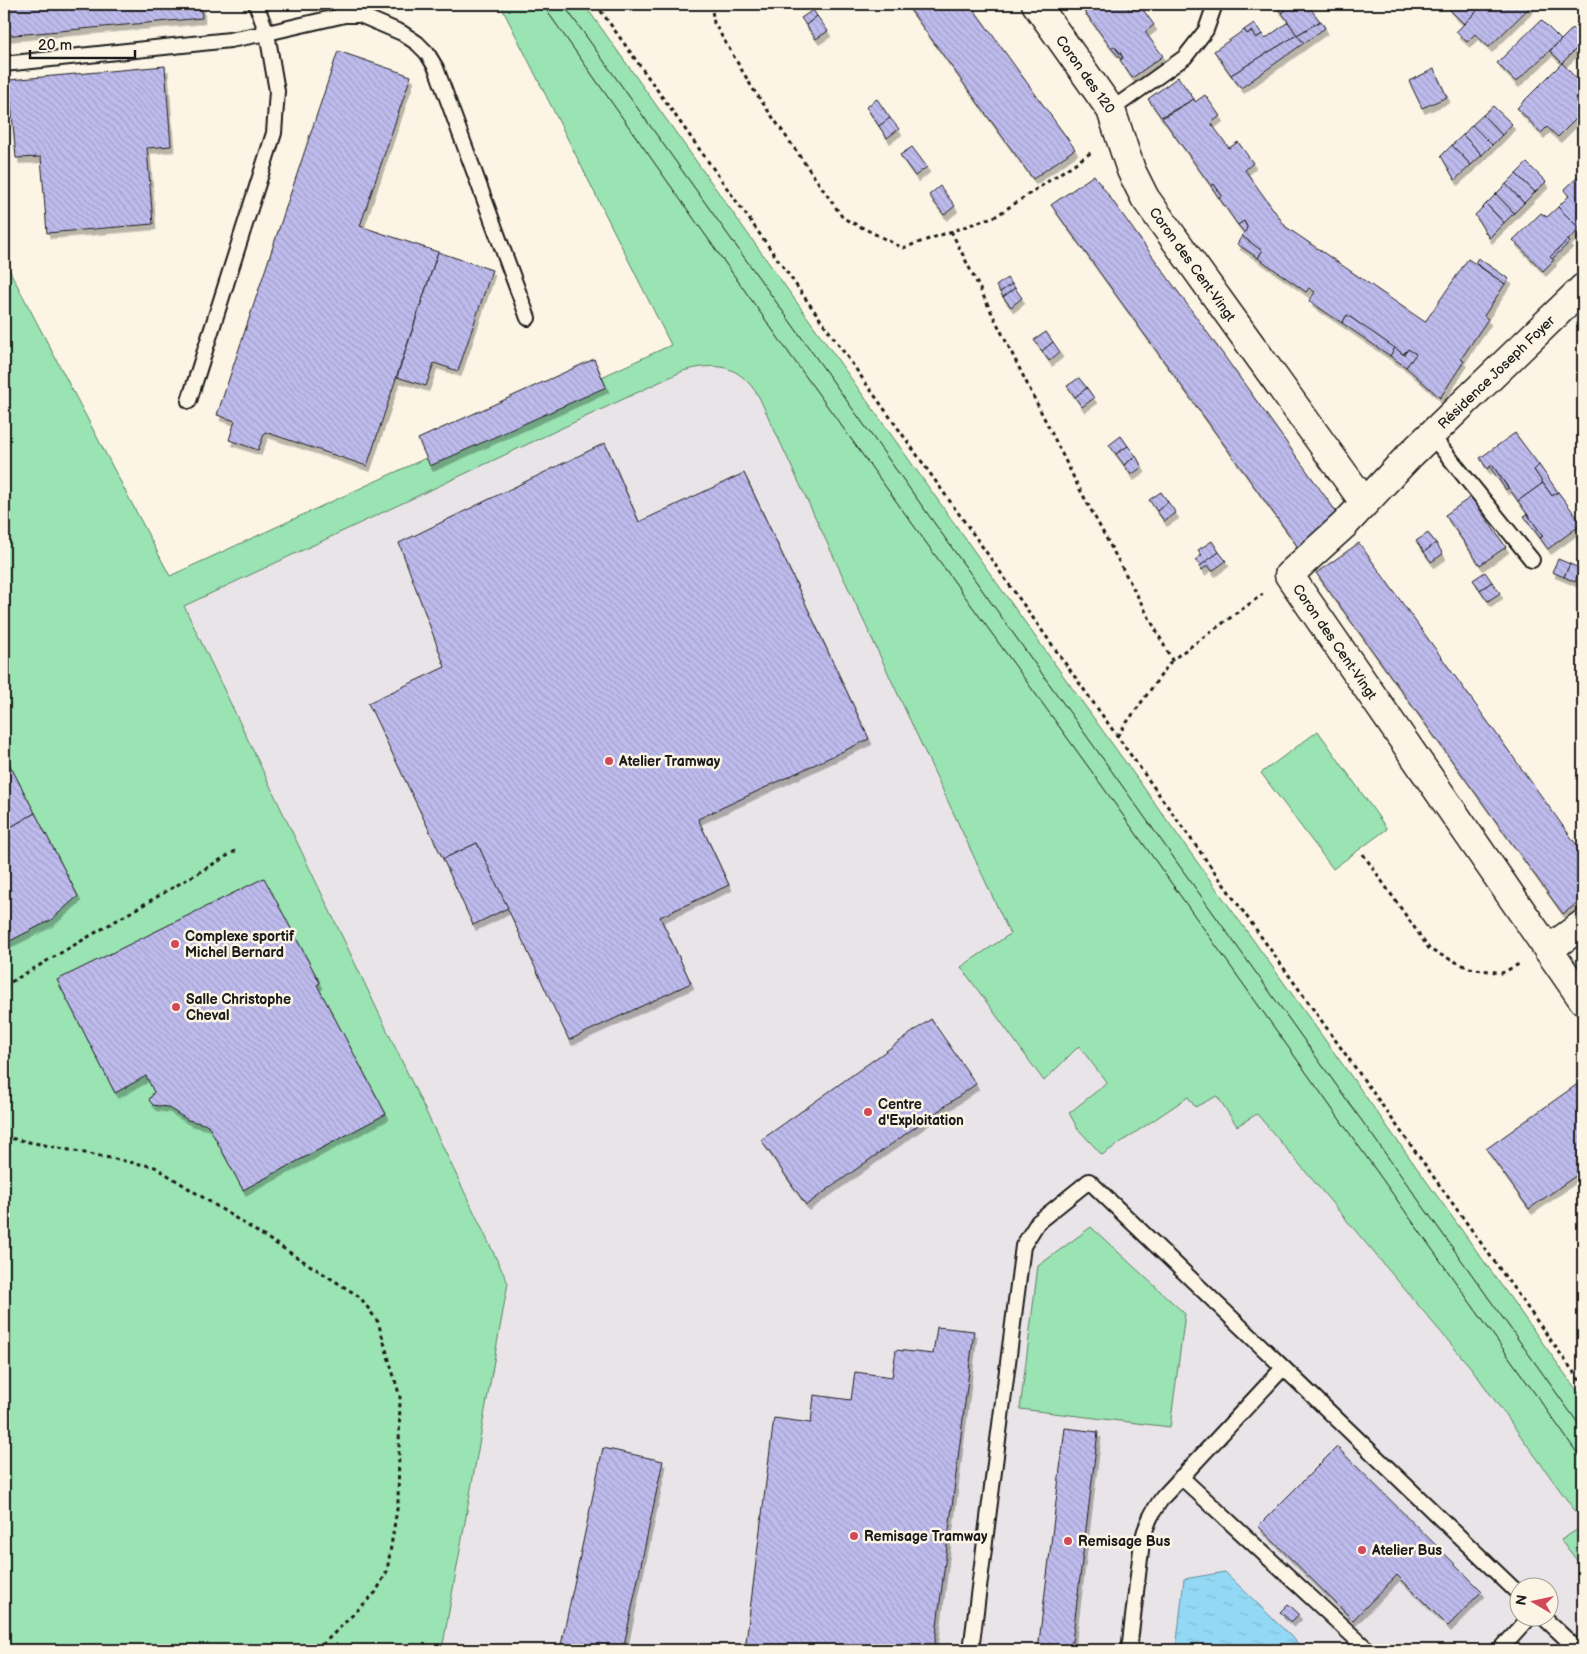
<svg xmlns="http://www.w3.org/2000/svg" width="1587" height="1654" viewBox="0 0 1587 1654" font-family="'Balsamiq Sans',sans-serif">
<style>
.built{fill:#e9e4e7;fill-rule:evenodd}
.grass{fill:#9ae3b2;stroke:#5b8067}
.water{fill:url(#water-ripples);stroke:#638d9e}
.building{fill:url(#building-back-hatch);stroke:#1c1c1c;filter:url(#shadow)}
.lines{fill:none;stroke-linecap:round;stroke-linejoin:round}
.service-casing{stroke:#1c1c1c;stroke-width:18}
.minor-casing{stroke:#1c1c1c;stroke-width:31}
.path{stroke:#1c1c1c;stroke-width:3;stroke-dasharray:4 4;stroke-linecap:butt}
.service{stroke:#fcf5e5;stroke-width:14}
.minor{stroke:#fcf5e5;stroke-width:28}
.tram{stroke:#1c1c1c;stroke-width:1}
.poi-dot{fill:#d1495b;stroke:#fcf5e5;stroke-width:2}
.labels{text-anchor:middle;stroke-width:5;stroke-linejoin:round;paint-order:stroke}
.street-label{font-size:14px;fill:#1c1c1c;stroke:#fcf5e5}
.poi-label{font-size:14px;font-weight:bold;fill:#1c1c1c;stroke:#fcf5e5;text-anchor:start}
</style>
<defs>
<pattern id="water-ripples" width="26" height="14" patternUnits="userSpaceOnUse" patternTransform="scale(1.25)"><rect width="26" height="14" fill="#93d9f5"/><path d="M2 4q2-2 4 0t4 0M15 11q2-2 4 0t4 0" fill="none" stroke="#7ebad1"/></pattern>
<pattern id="building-back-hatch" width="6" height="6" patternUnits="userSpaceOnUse" patternTransform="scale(1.25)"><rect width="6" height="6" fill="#bebbed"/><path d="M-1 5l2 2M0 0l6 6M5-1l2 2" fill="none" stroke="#a3a0cb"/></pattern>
<filter id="shadow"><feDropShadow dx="3" dy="5.5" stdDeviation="0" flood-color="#0004"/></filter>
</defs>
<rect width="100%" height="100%" fill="#fcf5e5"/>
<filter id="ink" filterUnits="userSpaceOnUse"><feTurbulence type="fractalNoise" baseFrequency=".02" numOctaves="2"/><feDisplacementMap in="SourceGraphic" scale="10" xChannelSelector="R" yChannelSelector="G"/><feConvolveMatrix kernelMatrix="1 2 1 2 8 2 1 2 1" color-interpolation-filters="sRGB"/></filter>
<g filter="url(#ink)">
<!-- built -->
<path class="built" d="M746 312 1583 1497V1641L1574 1650H440L508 1283 170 576ZM1520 1586H1550V1616H1520Z"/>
<!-- grass -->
<g class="grass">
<path d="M500 4H584L1039 642 1583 1399V1522L1472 1369 1257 1114 1237 1126 1217 1096 1195 1107 1188 1097 1102 1155 1078 1129 1069 1113 1107 1083 1079 1046 1044 1081 961 967 1010 934 759 397C739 364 717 362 683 371L184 606 508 1283 442 1650H4V260L170 576 671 345Z"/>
<path d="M1318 731 1387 829 1333 869 1261 773Z"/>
<path d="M1091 1227 1185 1314 1170 1427 1020 1409 1038 1266Z"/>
<path d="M1583 1526V1568L1561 1540Z"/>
</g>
<!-- water -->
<path class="water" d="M1225 1572 1305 1650H1176L1184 1579Z"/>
<!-- building -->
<g class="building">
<path d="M4 4H201L202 18 4 36Z"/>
<path d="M906 4H970L1075 149 1033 179Z"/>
<path d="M1079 4H1125L1130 10 1139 4 1154 25 1145 32 1163 56 1132 78 1120 60 1123 58 1120 52 1114 46 1111 48Z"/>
<path d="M1280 4H1307L1320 21 1297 35 1282 13 1285 11Z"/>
<path d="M1280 4 1285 11 1282 13 1275 5Z"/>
<path d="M1451 4H1484L1464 24 1447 7Z"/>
<path d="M1484 4H1528L1531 6 1489 47 1475 34 1467 42 1456 32Z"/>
<path d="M813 10 817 16 806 25 801 18Z"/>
<path d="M817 16 828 31 816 39 806 25Z"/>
<path d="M1541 20 1561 40 1516 82 1497 63Z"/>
<path d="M1321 21 1325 28 1304 43 1297 35Z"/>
<path d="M1288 22 1297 35 1231 75 1214 51 1244 30 1247 34 1251 31 1256 38 1262 34 1265 39Z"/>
<path d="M1254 23 1262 34 1256 38 1251 31 1247 34 1244 30Z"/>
<path d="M1573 28 1583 38V42L1562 63 1550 51Z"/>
<path d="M1297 35 1304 43 1241 88 1231 75Z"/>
<path d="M1114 46 1123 58 1121 59 1111 48Z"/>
<path d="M338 51 411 76 360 226 438 252 367 466 265 432 258 450 229 440 235 421 217 415Z"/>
<path d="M1562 63 1583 86V112L1558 137 1547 127 1541 133 1517 108Z"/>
<path d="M165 66 171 146 147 148 153 224 47 233 41 157 16 158 9 80Z"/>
<path d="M1434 69 1447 97 1422 108 1409 81Z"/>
<path d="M1178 77 1194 99 1161 117 1148 99Z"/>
<path d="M1205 95 1220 116 1211 123 1229 148 1238 142 1253 163 1245 170 1286 227 1425 322 1468 259 1505 284 1484 316 1488 319 1461 359 1464 361 1440 398 1406 367 1416 354 1408 349 1403 354 1347 315 1342 323 1309 301 1315 292 1309 288 1306 292 1258 258 1262 251 1242 236 1247 227 1244 221 1238 225 1219 198 1222 196 1214 184 1211 186 1162 118 1194 99 1195 102Z"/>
<path d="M877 99 890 118 879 126 866 107Z"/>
<path d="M1493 106 1512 124 1502 135 1483 115Z"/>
<path d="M1483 115 1502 135 1492 145 1472 125Z"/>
<path d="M890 118 899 129 887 138 879 126Z"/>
<path d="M1472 125 1492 145 1482 155 1463 135Z"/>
<path d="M1463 135 1482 155 1471 165 1452 145Z"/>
<path d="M1452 145 1471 165 1455 180 1441 156Z"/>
<path d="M912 147 927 167 915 176 900 155Z"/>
<path d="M1527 163 1546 182 1535 192 1516 174Z"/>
<path d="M1583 172V225L1580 229 1558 207 1569 196 1564 190Z"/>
<path d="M1516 174 1535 192 1524 203 1506 184Z"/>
<path d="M1094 175 1340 517 1298 547 1051 205Z"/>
<path d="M1214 184 1222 196 1219 198 1211 186Z"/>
<path d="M1506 184 1524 203 1514 213 1496 194Z"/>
<path d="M940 186 955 206 944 215 929 195Z"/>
<path d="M1496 194 1514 213 1504 223 1486 204Z"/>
<path d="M1486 204 1504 223 1489 238 1475 215Z"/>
<path d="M1558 207 1580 229 1550 257 1554 260 1543 271 1513 240 1541 213 1547 217Z"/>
<path d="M1244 221 1247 227 1245 233 1238 225Z"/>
<path d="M1242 236 1262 251 1258 258 1237 244Z"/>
<path d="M1568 240 1570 242 1552 259 1550 257Z"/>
<path d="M438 252 492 270 458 371 434 363 426 386 397 377Z"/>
<path d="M1478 258 1509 279 1505 284 1475 263Z"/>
<path d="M1007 278 1012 284 1000 292 996 286Z"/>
<path d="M1012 284 1015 288 1003 297 1000 292Z"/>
<path d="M1015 288 1022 298 1011 307 1003 297Z"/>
<path d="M1347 315 1395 348 1390 356 1342 323Z"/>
<path d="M1046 332 1053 342 1042 351 1034 340Z"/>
<path d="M1053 342 1060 352 1049 361 1042 351Z"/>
<path d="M1395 348 1404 355 1408 349 1416 354 1406 367 1390 356Z"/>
<path d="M594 359 606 387 430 466 418 439Z"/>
<path d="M1079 378 1087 388 1075 397 1067 386Z"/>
<path d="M1087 388 1094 398 1082 407 1075 397Z"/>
<path d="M1515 433 1539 465 1534 470 1543 483 1518 501 1492 465 1487 469 1480 458Z"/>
<path d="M1121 436 1128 446 1116 454 1109 445Z"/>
<path d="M605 443 639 522 744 473 869 739 698 819 729 885 660 917 691 983 569 1040 477 843 443 859 368 703 445 667 399 543Z"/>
<path d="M1128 446 1136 456 1124 465 1116 454Z"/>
<path d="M1136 456 1142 467 1131 475 1124 465Z"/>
<path d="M1492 465 1508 488 1506 490 1490 467Z"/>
<path d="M1539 465 1558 492 1552 496 1534 470Z"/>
<path d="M1543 483 1552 496 1558 492 1582 524 1548 549 1540 538 1543 536 1518 501Z"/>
<path d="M1161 492 1168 502 1157 511 1149 500Z"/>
<path d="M1471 497 1506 547 1480 565 1445 515Z"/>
<path d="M1168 502 1176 513 1164 521 1157 511Z"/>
<path d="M1527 514 1543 536 1540 538 1524 516Z"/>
<path d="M1428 533 1436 543 1424 552 1416 541Z"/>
<path d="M1212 541 1219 552 1200 566 1195 560 1202 555 1198 550Z"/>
<path d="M1359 543 1583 854V899L1563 914 1316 573Z"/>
<path d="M1436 543 1443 554 1431 562 1424 552Z"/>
<path d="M1219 552 1226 561 1212 571 1208 565 1202 570 1200 566Z"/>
<path d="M1558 559 1570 564 1564 577 1552 572Z"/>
<path d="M1570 564 1581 569 1575 582 1564 577Z"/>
<path d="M1485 572 1492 582 1480 590 1473 580Z"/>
<path d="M1492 582 1500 593 1488 601 1480 590Z"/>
<path d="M4 754 35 813 4 831Z"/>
<path d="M35 813 78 896 51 920 4 944V831Z"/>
<path d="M477 843 508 908 473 925 443 859Z"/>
<path d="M264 878 320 983 317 985 386 1114 243 1190 208 1125 188 1120 167 1107 153 1105 149 1100 154 1092 146 1076 115 1093 57 980Z"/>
<path d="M931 1019 976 1084 806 1205 761 1140Z"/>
<path d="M1579 1083 1583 1089V1176L1581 1172 1529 1209 1486 1149Z"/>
<path d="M937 1327 974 1331 934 1650H745L774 1418 811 1423 814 1395 851 1400 855 1372 892 1377 896 1350 933 1354Z"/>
<path d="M1065 1428 1098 1432 1071 1650H1038Z"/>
<path d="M1337 1447 1482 1591 1448 1626 1397 1575 1353 1620 1258 1526Z"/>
<path d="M603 1448 663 1461 623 1650H560Z"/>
<path d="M1288 1604 1299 1614 1291 1622 1280 1612Z"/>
</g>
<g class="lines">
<defs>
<g id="service">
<path d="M4 64 230 40 267 33 256 4"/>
<path d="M1111 110 1185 57 1206 30 1215 4"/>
<path d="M189 401 274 133 277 91 267 33 345 15H360L402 33 417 43 427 53 436 68 528 318"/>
<path d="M1431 435 1532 560"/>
<path d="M1181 1477 1368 1650"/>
<path d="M1542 1616 1578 1650"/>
<path d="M971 1650 1023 1246 1038 1222 1089 1181 1520 1595"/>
<path d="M1129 1650 1142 1542C1146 1524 1152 1512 1163 1497L1283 1368"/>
<path d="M1500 1650 1531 1616"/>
</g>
<g id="minor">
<path id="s1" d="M1036 4 1111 110 1131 170 1145 198 1364 502"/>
<path id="s2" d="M1583 288 1409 456 1344 525 1289 575 1583 1000"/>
<path d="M1548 950 1583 924"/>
</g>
</defs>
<!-- service casing -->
<use href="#service" class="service-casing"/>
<!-- minor casing -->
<use href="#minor" class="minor-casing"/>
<!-- path -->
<g class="path">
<path d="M596 4 1117 736 1583 1385"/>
<path d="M711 4 714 23 753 89 843 218 903 248 996 216 1092 152"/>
<path d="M951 231 1077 484 1172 660 1263 594"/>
<path d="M1117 736 1172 660"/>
<path d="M1363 854 1430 950 1469 968 1502 973 1521 963"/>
<path d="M4 986 239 849"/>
<path d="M4 1137 155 1167 360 1297 378 1322 400 1397 398 1503 387 1571 376 1592 317 1650"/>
</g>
<!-- service -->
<use href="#service" class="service"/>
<!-- minor -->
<use href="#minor" class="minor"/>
<!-- tram -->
<g class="tram">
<path d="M542 4 791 356 1100 783 1583 1461"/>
<path d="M563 4 1583 1430"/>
</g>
</g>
</g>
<!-- markers -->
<g class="poi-dot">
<circle cx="609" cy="761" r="5"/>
<circle cx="175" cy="944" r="5"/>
<circle cx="176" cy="1007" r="5"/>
<circle cx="868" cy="1112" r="5"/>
<circle cx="854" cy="1536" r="5"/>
<circle cx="1068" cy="1541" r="5"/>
<circle cx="1362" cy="1550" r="5"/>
</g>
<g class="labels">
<!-- street labels -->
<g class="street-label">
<text dy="5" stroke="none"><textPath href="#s1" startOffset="86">Coron des 120</textPath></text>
<text dy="5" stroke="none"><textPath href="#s1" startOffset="306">Coron des Cent-Vingt</textPath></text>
<text transform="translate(1496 372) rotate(-44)" y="5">Résidence Joseph Foyer</text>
<text dy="5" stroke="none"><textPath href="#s2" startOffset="492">Coron des Cent-Vingt</textPath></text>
</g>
<!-- poi labels -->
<g class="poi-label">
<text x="619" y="766">Atelier Tramway</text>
<text x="185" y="941">Complexe sportif<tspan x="185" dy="16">Michel Bernard</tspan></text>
<text x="186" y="1004">Salle Christophe<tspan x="186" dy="16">Cheval</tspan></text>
<text x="878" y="1109">Centre<tspan x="878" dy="16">d'Exploitation</tspan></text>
<text x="864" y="1541">Remisage Tramway</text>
<text x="1078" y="1546">Remisage Bus</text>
<text x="1372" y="1555">Atelier Bus</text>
</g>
</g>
<!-- margin -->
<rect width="1587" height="1654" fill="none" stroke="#fcf5e5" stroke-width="20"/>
<rect x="10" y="10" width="1567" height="1634" fill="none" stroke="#1c1c1c" stroke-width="2" filter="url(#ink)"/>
<!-- north arrow -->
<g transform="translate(1534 1602) rotate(279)"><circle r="24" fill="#fcf5e5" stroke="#a29e95"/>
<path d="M0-4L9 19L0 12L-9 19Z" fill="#d1495b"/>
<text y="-8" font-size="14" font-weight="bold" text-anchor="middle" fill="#1c1c1c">N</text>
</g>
<!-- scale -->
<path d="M30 50v8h105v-8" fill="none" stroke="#1c1c1c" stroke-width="2.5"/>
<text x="38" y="50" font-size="15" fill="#1c1c1c" stroke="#fcf5e5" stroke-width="4" paint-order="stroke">20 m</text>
</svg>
